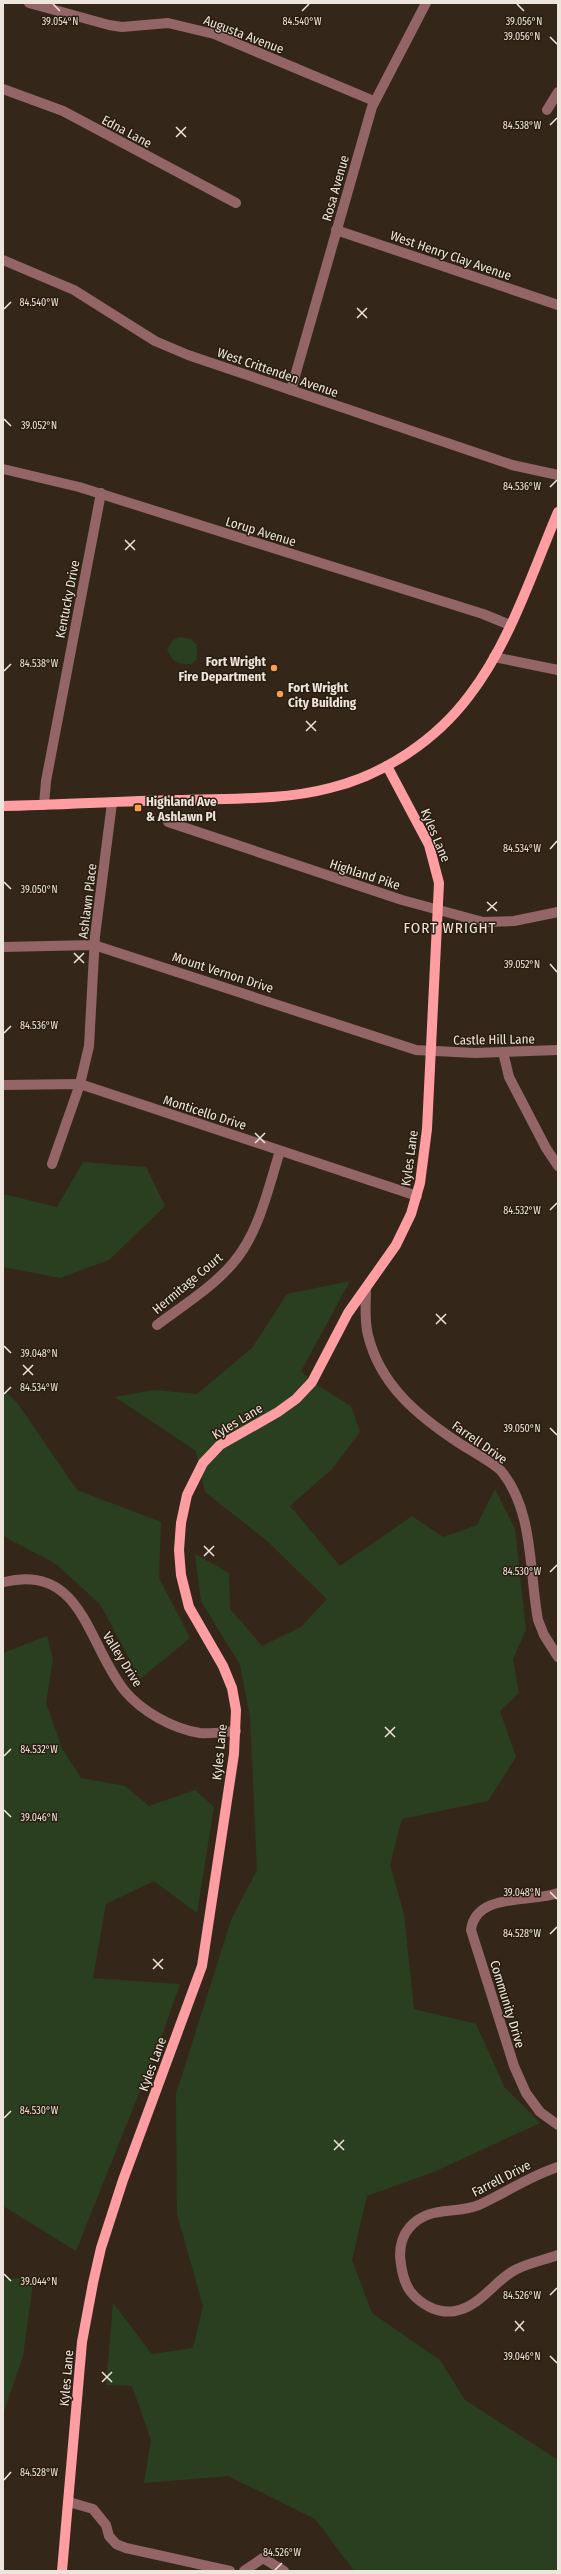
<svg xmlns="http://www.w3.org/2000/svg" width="561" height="2574" viewBox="0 0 561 2574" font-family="'Fira Sans Condensed',sans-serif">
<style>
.green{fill:#2a3f20}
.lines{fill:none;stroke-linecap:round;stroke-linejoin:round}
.minor{stroke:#946566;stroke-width:10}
.major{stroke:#fe9ea2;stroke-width:10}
.ticks{fill:none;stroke:#ede5dc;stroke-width:1.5}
.poi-dot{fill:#fd9d54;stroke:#291d10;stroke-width:1.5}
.labels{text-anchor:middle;stroke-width:3;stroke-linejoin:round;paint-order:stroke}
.street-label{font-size:13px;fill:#ede5dc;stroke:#291d10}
.poi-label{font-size:13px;font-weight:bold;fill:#ede5dc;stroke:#291d10;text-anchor:start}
.quarter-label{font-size:15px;letter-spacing:1px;fill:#ede5dc;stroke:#291d10}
.ticks-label{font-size:10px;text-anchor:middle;fill:#ede5dc;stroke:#291d10;stroke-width:3;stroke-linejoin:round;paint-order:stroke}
</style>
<rect width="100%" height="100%" fill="#342719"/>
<!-- green -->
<g class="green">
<path d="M180 637 191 639 197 645V659L192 664C178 665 173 662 167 650L173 640Z"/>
<path d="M83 1162 146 1167 165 1206 109 1260 60 1278 3 1267V1194L57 1207Z"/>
<path d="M350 1281 301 1371 312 1382 351 1406 360 1432 332 1469 290 1506 340 1566 412 1516 443 1537 477 1525 495 1489 515 1529 526 1630 513 1659 519 1693 500 1711 516 1757 488 1801 402 1819 390 1865 404 1914 414 2009 476 2024 505 2088 540 2123 436 2171 367 2196 352 2260 372 2313 440 2360 465 2400 558 2460V2571H354L315 2519 228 2476 144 2483 151 2440 132 2386 106 2385 113 2303 152 2354 193 2348 203 2306 177 2214 176 2094 231 1920 257 1870 250 1717 240 1665 201 1601 195 1554 229 1573 230 1609 262 1646 301 1627 327 1599 266 1540 205 1492 196 1451 115 1397 154 1390 197 1394 252 1348 287 1294Z"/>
<path d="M3 1389 18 1404 77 1490 161 1522 159 1578 190 1638 140 1679 100 1604 56 1564 3 1536Z"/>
<path d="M47 1636 53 1659 46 1703 62 1748 81 1778 125 1786 149 1806 195 1790 214 1807 197 1913 154 1881 106 1904 93 1978 180 1984 160 2041 76 2251 3 2206V1653Z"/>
<path d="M34 2276 23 2356 3 2415V2280Z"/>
</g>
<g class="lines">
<!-- minor -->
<g class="minor">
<path d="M29 3 109 25 122 27 168 23 214 34 374 101"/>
<path d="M3 89 63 111 236 203"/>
<path d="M547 110 558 92"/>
<path d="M336 230 558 305"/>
<path d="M3 260 74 290 155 341 188 355 512 465 558 475"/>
<path d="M291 390 372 107 426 3"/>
<path d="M3 469 79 487 483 614 510 625"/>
<path d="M494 657 558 670"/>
<path d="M44 805 46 781 101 493"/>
<path d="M168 822 402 900 483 922 514 921 558 912"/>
<path d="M3 947 94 945 416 1050 475 1053 558 1050"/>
<path d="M503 1052 509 1077 546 1148 558 1166"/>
<path d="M3 1085 80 1084 417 1196"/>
<path d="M52 1164 80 1084 89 1046 95 936 112 803"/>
<path d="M366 1289C366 1304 364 1320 368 1335 380 1385 418 1416 459 1443 468 1449 497 1465 502 1472 534 1512 529 1572 538 1620L544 1635 558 1657"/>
<path d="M157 1325C182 1306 212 1288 233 1263 259 1233 268 1189 280 1151"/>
<path d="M4 1582C82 1563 87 1643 124 1690 141 1711 173 1729 200 1733 212 1734 224 1732 236 1731"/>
<path d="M558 1893C531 1903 476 1892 471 1930L514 2066 526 2093 540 2112 558 2125"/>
<path d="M558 2167C529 2176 506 2193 479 2205 454 2215 428 2205 409 2228 402 2236 400 2246 400 2256 401 2268 403 2281 410 2291 421 2305 438 2314 455 2311 480 2307 494 2281 515 2270 528 2263 544 2260 558 2255"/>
<path d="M69 2502 93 2509 106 2525 109 2536 116 2544 126 2548 230 2571"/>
<path d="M244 2571 263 2558 284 2571"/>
</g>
<!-- major -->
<g class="major">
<path d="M3 806C61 805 118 801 176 800 227 798 281 801 330 788 384 775 436 740 469 696 510 643 532 573 558 512"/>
<path d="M62 2571 82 2342 93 2283 101 2248 123 2180 202 1966 234 1754 236 1710 232 1688 223 1666 189 1607 181 1575 179 1550 181 1523 187 1495 203 1463 220 1445 278 1412 296 1399 312 1382 348 1313 396 1245 411 1214 420 1183 427 1129 439 883 429 845 387 766"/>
</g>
</g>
<!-- ticks -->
<path class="ticks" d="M53 4 60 11M517 4 524 11M302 11 309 4M550 37 557 44M550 125 557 118M176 127 186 137M176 137 186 127M357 308 367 318M4 309 11 302M357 318 367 308M4 419 11 426M550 487 557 480M125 540 135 550M125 550 135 540M4 671 11 664M306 721 316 731M306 731 316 721M550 849 557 841M4 882 11 889M487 902 497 911M487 911 497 902M74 953 84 963M74 963 84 953M550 964 557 972M4 1033 11 1026M255 1133 265 1143M255 1143 265 1133M550 1210 557 1203M436 1314 446 1324M436 1324 446 1314M4 1346 11 1353M23 1365 33 1375M23 1375 33 1365M4 1394 11 1387M550 1428 557 1435M204 1546 214 1556M204 1556 214 1546M550 1572 557 1565M385 1727 395 1737M385 1737 395 1727M4 1756 11 1749M4 1810 11 1817M550 1892 557 1899M550 1934 557 1927M153 1959 163 1969M153 1969 163 1959M4 2118 11 2111M334 2140 344 2150M334 2150 344 2140M4 2274 11 2281M550 2295 557 2288M515 2321 524 2331M515 2331 524 2321M550 2356 557 2363M102 2372 112 2382M102 2382 112 2372M4 2480 11 2472M275 2570 282 2563"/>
<!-- markers -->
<g class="poi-dot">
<circle cx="274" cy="668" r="4"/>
<circle cx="280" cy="694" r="4"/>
<rect x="134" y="804" width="8" height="8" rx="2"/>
</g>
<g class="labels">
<!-- street labels -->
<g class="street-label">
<text transform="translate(244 34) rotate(21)" y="5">Augusta Avenue</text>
<text transform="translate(127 131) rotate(28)" y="5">Edna Lane</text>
<text transform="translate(335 188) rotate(-74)" y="5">Rosa Avenue</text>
<text transform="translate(451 255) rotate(19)" y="5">West Henry Clay Avenue</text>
<text transform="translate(278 372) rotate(19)" y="5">West Crittenden Avenue</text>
<text transform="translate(261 531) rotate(17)" y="5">Lorup Avenue</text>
<text transform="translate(67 599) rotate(-79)" y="5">Kentucky Drive</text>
<text transform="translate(436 835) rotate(67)" y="5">Kyles Lane</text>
<text transform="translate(365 874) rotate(18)" y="5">Highland Pike</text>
<text transform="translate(87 901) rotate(-83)" y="5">Ashlawn Place</text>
<text transform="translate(223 972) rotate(18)" y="5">Mount Vernon Drive</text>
<text transform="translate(494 1039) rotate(-1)" y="5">Castle Hill Lane</text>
<text transform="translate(205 1112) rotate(18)" y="5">Monticello Drive</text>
<text transform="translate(409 1158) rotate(-82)" y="5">Kyles Lane</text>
<text transform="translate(187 1283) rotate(-40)" y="5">Hermitage Court</text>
<text transform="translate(237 1421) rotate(-31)" y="5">Kyles Lane</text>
<text transform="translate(480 1442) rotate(35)" y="5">Farrell Drive</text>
<text transform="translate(123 1659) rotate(58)" y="5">Valley Drive</text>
<text transform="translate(219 1752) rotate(-84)" y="5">Kyles Lane</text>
<text transform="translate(508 2004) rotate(73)" y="5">Community Drive</text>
<text transform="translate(152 2064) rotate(-70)" y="5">Kyles Lane</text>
<text transform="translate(501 2178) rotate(-27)" y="5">Farrell Drive</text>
<text transform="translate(66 2378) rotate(-85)" y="5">Kyles Lane</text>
</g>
<!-- poi labels -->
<g class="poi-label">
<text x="266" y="666" text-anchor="end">Fort Wright<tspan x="266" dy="15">Fire Department</tspan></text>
<text x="288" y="692">Fort Wright<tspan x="288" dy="15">City Building</tspan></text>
<text x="146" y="806">Highland Ave<tspan x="146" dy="15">&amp; Ashlawn Pl</tspan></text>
</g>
<!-- quarter labels -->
<g class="quarter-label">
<text x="450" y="933">FORT WRIGHT</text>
</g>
</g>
<g class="ticks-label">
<text x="524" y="25">39.056°N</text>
<text x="60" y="25">39.054°N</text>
<text x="302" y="25">84.540°W</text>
<text x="522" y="40">39.056°N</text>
<text x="522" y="129">84.538°W</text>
<text x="39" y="306">84.540°W</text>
<text x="39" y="429">39.052°N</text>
<text x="522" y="490">84.536°W</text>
<text x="39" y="667">84.538°W</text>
<text x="522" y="852">84.534°W</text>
<text x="39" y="893">39.050°N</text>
<text x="522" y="968">39.052°N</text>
<text x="39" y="1029">84.536°W</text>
<text x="522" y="1214">84.532°W</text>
<text x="39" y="1357">39.048°N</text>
<text x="39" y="1391">84.534°W</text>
<text x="522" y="1432">39.050°N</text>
<text x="522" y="1575">84.530°W</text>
<text x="39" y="1753">84.532°W</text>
<text x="39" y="1821">39.046°N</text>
<text x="522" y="1896">39.048°N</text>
<text x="522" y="1937">84.528°W</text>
<text x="39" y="2114">84.530°W</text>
<text x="39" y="2285">39.044°N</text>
<text x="522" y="2299">84.526°W</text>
<text x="522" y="2360">39.046°N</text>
<text x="39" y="2476">84.528°W</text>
<text x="282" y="2556">84.526°W</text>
</g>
<!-- border -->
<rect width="561" height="2574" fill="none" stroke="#ede5dc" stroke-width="8"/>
</svg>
